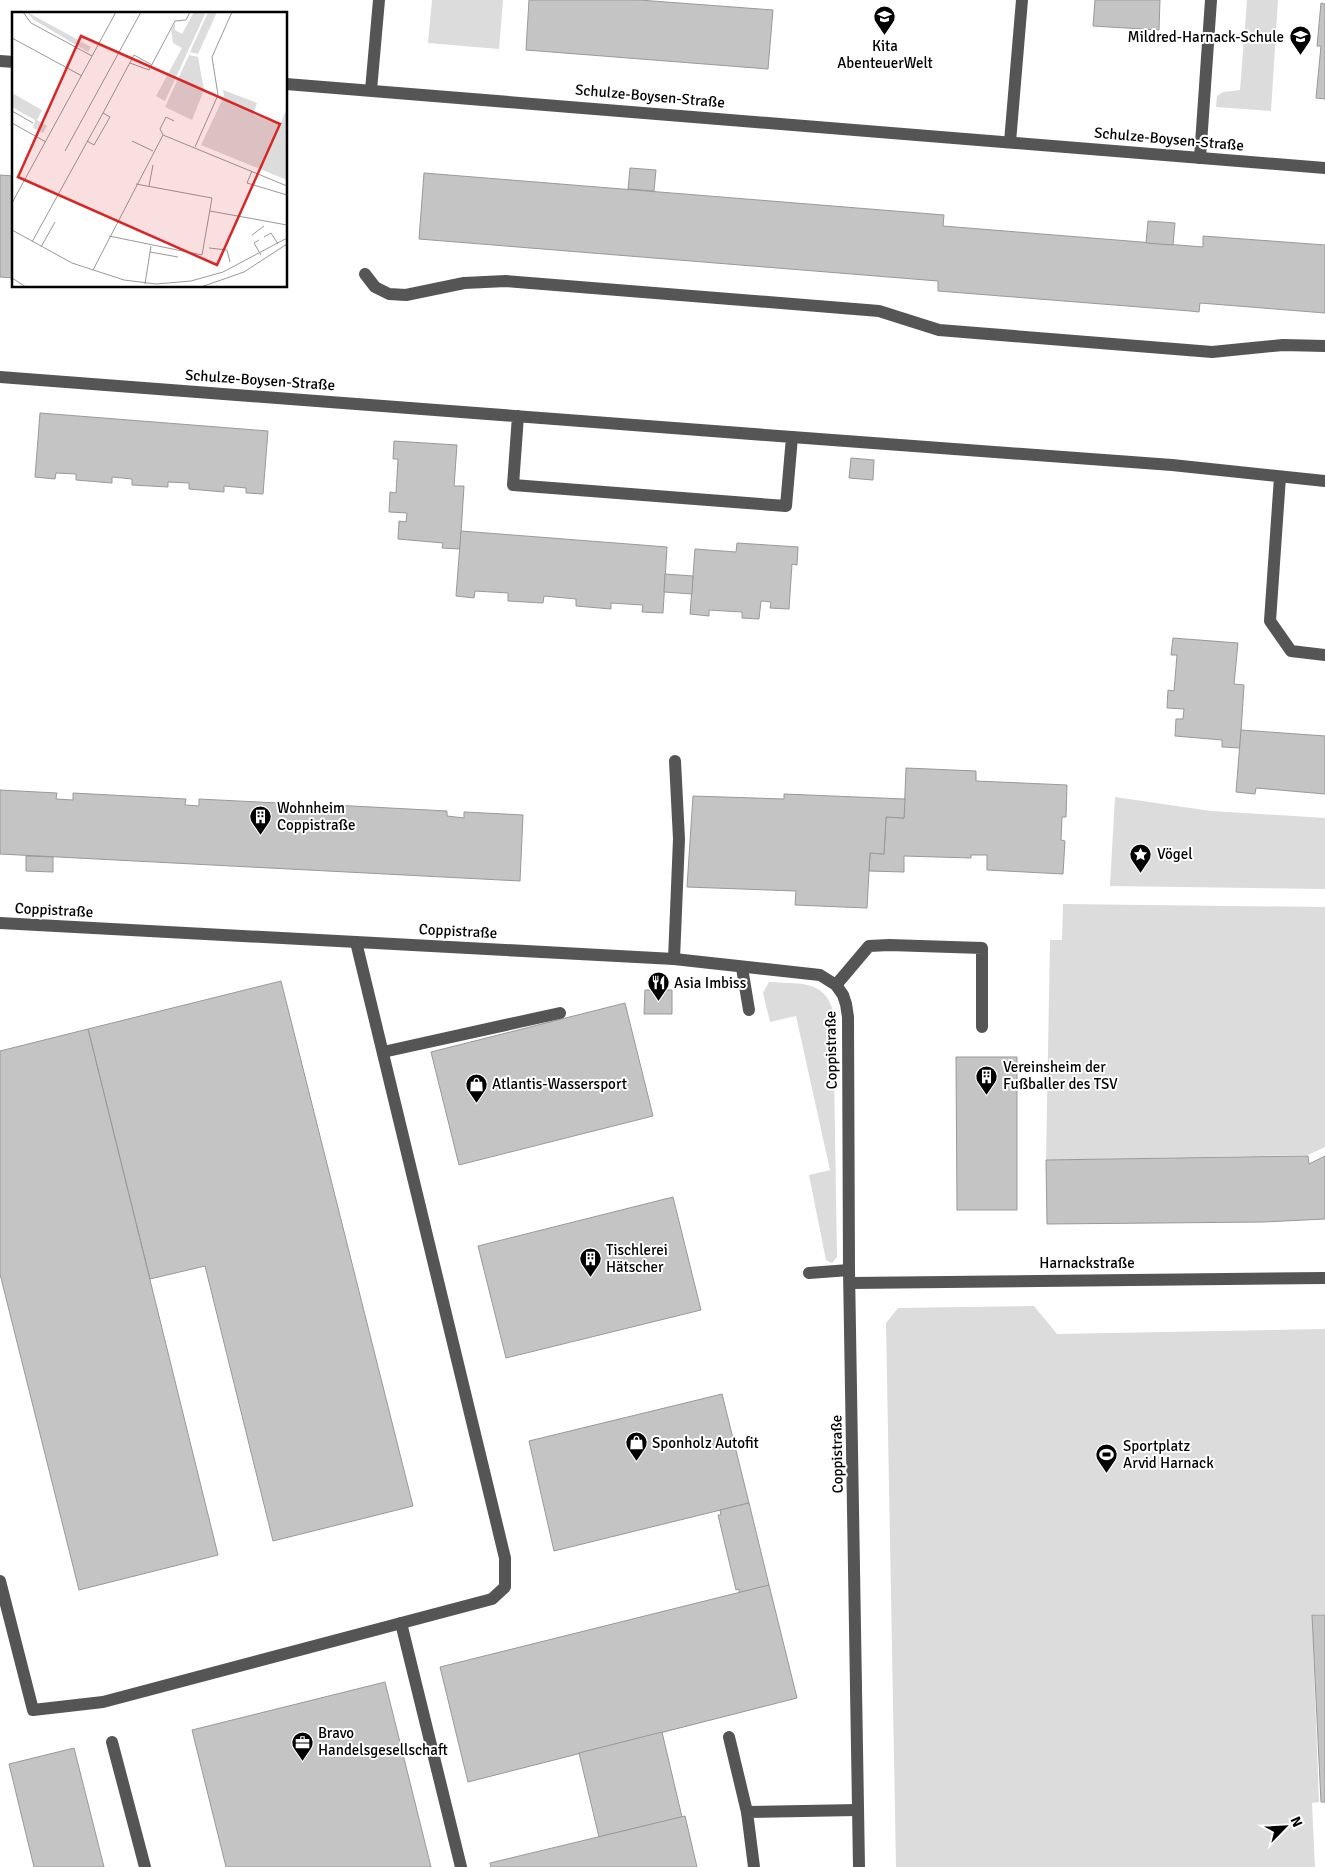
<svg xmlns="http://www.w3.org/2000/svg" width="1325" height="1867" viewBox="0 0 1325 1867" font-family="Signika,sans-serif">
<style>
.green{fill:#dcdcdc}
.building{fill:#c4c4c4;stroke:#999}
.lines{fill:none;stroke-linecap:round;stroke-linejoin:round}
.minor{stroke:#555;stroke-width:12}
.labels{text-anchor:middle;stroke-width:4;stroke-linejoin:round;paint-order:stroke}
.poi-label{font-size:15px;fill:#000;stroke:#fff;text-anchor:start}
.street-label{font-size:15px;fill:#000;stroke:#fff}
.inset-road{fill:none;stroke:#999;stroke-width:1}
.view{fill:#d62828;fill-opacity:0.15;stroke:#d62828;stroke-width:2.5}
.inset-edge{fill:none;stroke:#000;stroke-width:2.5}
</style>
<rect width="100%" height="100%" fill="#fff"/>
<!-- green -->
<g class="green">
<path d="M432 0H503L499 49 428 43Z"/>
<path d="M1247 0H1278L1271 111 1216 107 1217 96 1223 92 1240 90Z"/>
<path d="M1115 797 1211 811 1325 818V889L1110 886Z"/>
<path d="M1063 904 1325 907V1147L1308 1155 1046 1160 1050 940H1062Z"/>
<path d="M769 982C796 984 825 979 833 1011L837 1257 832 1263 826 1260 809 1175 830 1170 796 1016 770 1022 763 993Z"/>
<path d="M1034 1306 1057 1334 1325 1329V1614H1312L1319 1802 1312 1803 1315 1867H896L886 1323 898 1308Z"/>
</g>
<!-- building -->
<g class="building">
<path d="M529 0H639L773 10 768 69 526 50Z"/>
<path d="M1095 0H1160L1159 30 1093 26Z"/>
<path d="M1321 3 1325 4V99L1316 98 1321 46H1317Z"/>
<path d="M630 168 656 170 654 191 628 189Z"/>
<path d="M424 173 944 215 943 226 1203 247V236L1325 245V313L1200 303 1199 312 1190 311 938 291V281L419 239Z"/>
<path d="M0 175 14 176V278L0 277Z"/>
<path d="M1148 221 1175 223 1173 245 1146 243Z"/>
<path d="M40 413 268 431 263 494 246 493V488L224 486V492L189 489V483L168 482V487L132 485V479L112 477V483L76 480V474L56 473 55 479 35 477Z"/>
<path d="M394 441 457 445 454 486H464L460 549 442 548 443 543 398 539 399 521 406 522 407 513 389 512 390 492 396 493 398 459H393Z"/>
<path d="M851 458 874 460 873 480 849 478Z"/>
<path d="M461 531 667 547 663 613 642 612 643 605 611 603V609L576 606V599L544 596 543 603 508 601V593L475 591 474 598 456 596Z"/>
<path d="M737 543 798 547 797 565 792 564 789 609 770 608 771 602 761 601 759 619 742 618V612L709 610V616L690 614 695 549 736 552Z"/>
<path d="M665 574 693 576 692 594 664 592Z"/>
<path d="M1173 638 1238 643 1234 684 1244 685 1240 748 1222 747V740L1175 736 1176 719H1183L1184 709 1167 708 1168 690 1174 691 1177 655H1171Z"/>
<path d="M1241 730 1325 736V794L1256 788 1255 794 1236 792Z"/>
<path d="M906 768 976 771V781L1067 785 1066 817H1062L1061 840 1065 841 1063 874 987 870V855H971V858L904 856V872L869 871 870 853 884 854 886 817 904 818Z"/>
<path d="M0 790 57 793 56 799 73 800V793L186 799 185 805 199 806V799L317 805 316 811 332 812 333 805 447 811V816L464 818V812L523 815 520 881 0 854Z"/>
<path d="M784 794 905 799 904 818 886 817 884 854 870 853 867 908 795 905 796 891 687 887 693 796 784 799Z"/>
<path d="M26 856 53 857V872L26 871Z"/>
<path d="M281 981 413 1506 273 1541 205 1266 150 1279 88 1029Z"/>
<path d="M645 990H672V1014H644Z"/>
<path d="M625 1003 653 1116 459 1165 431 1052Z"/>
<path d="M88 1029 218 1555 79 1590 0 1274V1051Z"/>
<path d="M956 1057H1017V1210H957Z"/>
<path d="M1308 1156 1309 1164 1325 1156V1219L1264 1222 1047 1224 1046 1160Z"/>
<path d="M673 1197 701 1310 506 1358 478 1246Z"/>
<path d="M722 1394 749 1503 554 1551 529 1441Z"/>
<path d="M749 1503 769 1585 739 1593V1589L736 1590 718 1515H721L720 1510Z"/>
<path d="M769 1585 797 1698 468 1782 440 1667Z"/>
<path d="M1312 1615H1325V1802H1321Z"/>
<path d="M385 1682 431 1867H226L192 1730Z"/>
<path d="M662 1732 682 1817 599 1837 579 1753Z"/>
<path d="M74 1748 104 1867H34L9 1764Z"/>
<path d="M685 1816 697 1867H491L490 1863Z"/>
</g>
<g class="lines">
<!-- minor -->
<g class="minor">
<path d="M0 61 14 62"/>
<path d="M286 84 1325 168"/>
<path d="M371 90 379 0"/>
<path d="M1010 142 1022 0"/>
<path d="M1200 158 1211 0"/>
<path d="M365 274 375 287 389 294 406 295 464 283 506 281 879 311 939 330 1212 352 1283 345 1325 346"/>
<path d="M0 377 792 437 786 506 513 485 518 416"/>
<path d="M792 437 1172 465 1325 481"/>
<path d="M1280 477 1270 621 1291 651 1325 655"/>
<path d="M0 923 674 959 820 975 836 985 843 995 846 1004 848 1017 849 1270 859 1867"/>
<path d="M674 959 679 839 675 761"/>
<path d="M742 968 749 1010"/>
<path d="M836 985 869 946 889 945 982 948V1027"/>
<path d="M383 1052 560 1013"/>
<path d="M809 1273 849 1270"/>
<path d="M850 1283 1325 1278"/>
<path d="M0 1581 33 1710 103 1702 492 1599 505 1587V1558L356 942"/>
<path d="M401 1623 461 1867"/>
<path d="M729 1737 747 1812"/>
<path d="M112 1742 145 1867"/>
<path d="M754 1867 747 1812 858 1810"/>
</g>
</g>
<!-- icons -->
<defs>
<symbol id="school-pin" viewBox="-11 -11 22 30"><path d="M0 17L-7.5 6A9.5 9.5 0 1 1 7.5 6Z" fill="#000" stroke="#fff"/><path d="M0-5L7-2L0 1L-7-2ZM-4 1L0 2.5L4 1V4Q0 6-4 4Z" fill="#fff"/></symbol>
<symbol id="building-pin" viewBox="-11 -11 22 30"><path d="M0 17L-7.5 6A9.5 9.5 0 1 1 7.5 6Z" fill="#000" stroke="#fff"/><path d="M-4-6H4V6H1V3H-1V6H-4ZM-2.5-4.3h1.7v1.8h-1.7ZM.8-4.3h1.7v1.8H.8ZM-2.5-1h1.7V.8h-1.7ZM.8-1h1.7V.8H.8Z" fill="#fff"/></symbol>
<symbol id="sight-pin" viewBox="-11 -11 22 30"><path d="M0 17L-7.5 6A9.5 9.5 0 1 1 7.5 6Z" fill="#000" stroke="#fff"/><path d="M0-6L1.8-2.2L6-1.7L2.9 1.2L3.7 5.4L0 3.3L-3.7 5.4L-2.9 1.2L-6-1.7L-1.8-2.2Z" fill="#fff"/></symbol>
<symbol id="restaurant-pin" viewBox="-11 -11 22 30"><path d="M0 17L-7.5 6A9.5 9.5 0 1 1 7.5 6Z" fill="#000" stroke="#fff"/><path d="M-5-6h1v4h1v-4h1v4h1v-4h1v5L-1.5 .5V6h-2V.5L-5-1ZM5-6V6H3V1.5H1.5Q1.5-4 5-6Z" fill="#fff"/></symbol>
<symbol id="shop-pin" viewBox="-11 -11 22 30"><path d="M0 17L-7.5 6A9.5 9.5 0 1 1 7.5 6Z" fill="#000" stroke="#fff"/><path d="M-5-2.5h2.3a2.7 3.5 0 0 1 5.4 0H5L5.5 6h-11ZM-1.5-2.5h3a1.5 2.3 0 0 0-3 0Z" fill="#fff"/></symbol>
<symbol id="stadium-pin" viewBox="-11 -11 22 30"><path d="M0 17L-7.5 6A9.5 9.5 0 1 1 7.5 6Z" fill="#000" stroke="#fff"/><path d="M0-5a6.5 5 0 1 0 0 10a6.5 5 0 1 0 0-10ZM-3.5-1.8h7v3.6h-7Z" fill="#fff"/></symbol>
<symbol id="office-pin" viewBox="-11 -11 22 30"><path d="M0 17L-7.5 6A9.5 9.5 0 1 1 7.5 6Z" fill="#000" stroke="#fff"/><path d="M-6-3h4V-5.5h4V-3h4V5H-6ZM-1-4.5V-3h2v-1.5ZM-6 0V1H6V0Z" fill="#fff"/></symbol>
</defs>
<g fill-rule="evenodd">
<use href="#school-pin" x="872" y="4" width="25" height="34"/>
<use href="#school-pin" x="1288" y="24" width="25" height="34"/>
<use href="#building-pin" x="248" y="804" width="25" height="34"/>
<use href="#sight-pin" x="1128" y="842" width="25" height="34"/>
<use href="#restaurant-pin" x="646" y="970" width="25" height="34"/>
<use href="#building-pin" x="974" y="1064" width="25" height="34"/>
<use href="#shop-pin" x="464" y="1072" width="25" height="34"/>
<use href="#building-pin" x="578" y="1246" width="25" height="34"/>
<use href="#shop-pin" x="624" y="1430" width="25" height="34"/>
<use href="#stadium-pin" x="1094" y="1442" width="25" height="34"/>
<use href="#office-pin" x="290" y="1730" width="25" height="34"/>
</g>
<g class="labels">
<!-- poi labels -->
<g class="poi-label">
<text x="1284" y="42" text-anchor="end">Mildred-Harnack-Schule</text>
<text x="885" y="51" text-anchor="middle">Kita<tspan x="885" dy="17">AbenteuerWelt</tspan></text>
<text x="277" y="813">Wohnheim<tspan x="277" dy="17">Coppistraße</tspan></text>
<text x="1157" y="859">Vögel</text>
<text x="674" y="988">Asia Imbiss</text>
<text x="1003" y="1072">Vereinsheim der<tspan x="1003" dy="17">Fußballer des TSV</tspan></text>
<text x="492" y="1089">Atlantis-Wassersport</text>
<text x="606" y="1255">Tischlerei<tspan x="606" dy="17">Hätscher</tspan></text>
<text x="652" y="1448">Sponholz Autofit</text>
<text x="1123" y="1451">Sportplatz<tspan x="1123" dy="17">Arvid Harnack</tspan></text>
<text x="318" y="1738">Bravo<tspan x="318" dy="17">Handelsgesellschaft</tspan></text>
</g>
<!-- street labels -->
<g class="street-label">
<text transform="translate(650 96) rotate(5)" y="5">Schulze-Boysen-Straße</text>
<text transform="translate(1169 139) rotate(5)" y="5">Schulze-Boysen-Straße</text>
<text transform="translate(260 380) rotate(4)" y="5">Schulze-Boysen-Straße</text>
<text transform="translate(54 910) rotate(3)" y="5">Coppistraße</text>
<text transform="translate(458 931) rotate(3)" y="5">Coppistraße</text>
<text transform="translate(831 1050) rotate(-91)" y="5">Coppistraße</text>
<text x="1087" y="1268">Harnackstraße</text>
<text transform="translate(837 1454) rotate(-91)" y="5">Coppistraße</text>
</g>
</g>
<!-- overview -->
<g transform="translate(12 12)">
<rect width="275" height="275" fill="#fff"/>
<path d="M15 0 79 35 76 40 22 8ZM182 0H194L153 89 144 84 170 36 161 31 159 18 163 11V18L170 22ZM196 0H205L186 42 178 40ZM177 43 186 45 192 78 180 108 153 95ZM211 78 245 91 241 102 268 113 275 96V168L189 133 212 84ZM0 81 30 98 25 108 35 114 31 121 21 116 23 108 0 95Z" fill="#dcdcdc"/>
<path class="inset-road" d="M11 0 19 11 80 44M0 26 70 64M118 51 137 58 163 9 174 8 178 0M0 99 21 111M91 101 122 43 140 53M0 111 34 130M151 123 148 117 154 105 162 109M120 129 141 139M183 135 206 83 200 45 220 0M53 139 129 0M240 159 235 171 275 183M137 174 141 153M0 191 104 0M198 199 275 213M0 218 60 251 112 268 144 272 179 269 211 260 275 226M240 223 252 214M97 224 190 243 200 186 124 172M252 225 259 221 266 232M247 228 242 231 249 243M20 230 91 101 98 105 82 133 75 129M29 235 43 210M197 236 215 238 218 250M138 240 166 245M81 258 151 123 275 174M0 266 14 275M133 272 139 234M189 275 232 260 275 232"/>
<path class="view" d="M69 24 268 112 205 253 6 165Z"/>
<rect width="275" height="275" class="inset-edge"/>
</g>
<!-- north arrow -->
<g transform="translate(1285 1827) rotate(66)" stroke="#ffffff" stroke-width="4" paint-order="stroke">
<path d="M0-4L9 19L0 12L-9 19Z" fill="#000000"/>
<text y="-8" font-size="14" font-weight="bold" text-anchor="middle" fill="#000000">N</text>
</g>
</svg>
